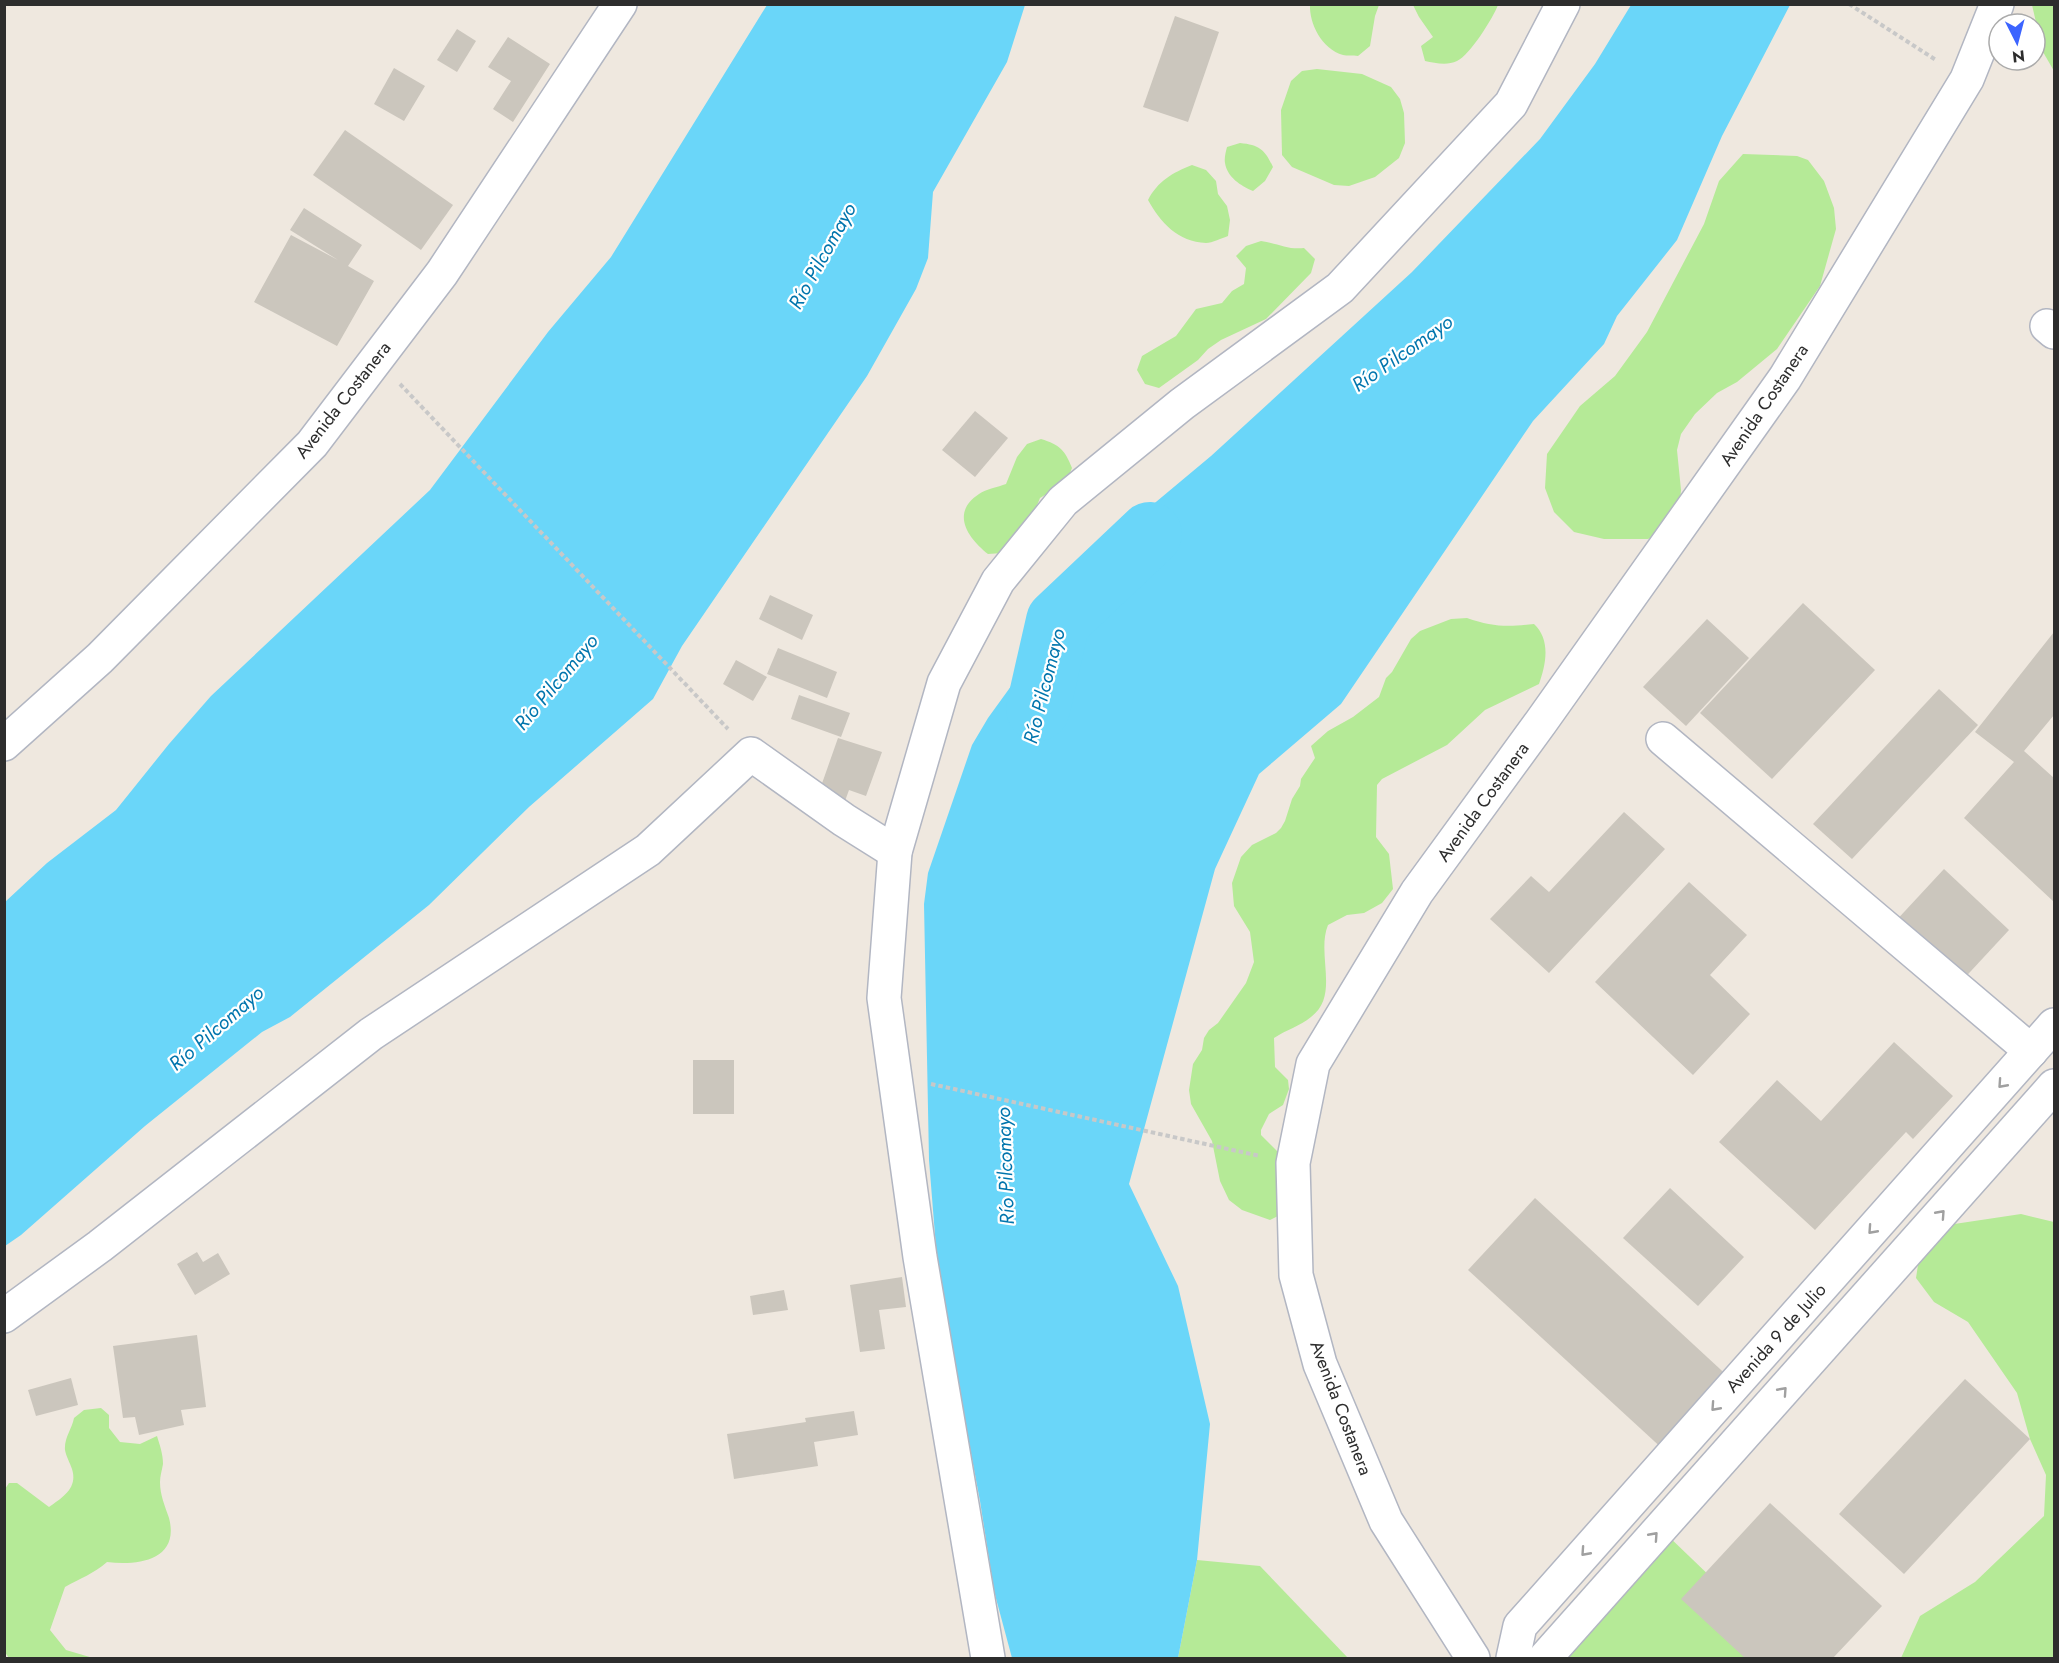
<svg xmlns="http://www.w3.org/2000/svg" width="2059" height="1663" viewBox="0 0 2059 1663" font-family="Jost,sans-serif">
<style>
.green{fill:#b5ea97}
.water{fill:#6ad6f9}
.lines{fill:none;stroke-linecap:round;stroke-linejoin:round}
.river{stroke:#6ad6f9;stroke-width:64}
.building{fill:#cbc6bd}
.minor-casing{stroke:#b2b6c2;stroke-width:36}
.tertiary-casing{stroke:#b2b6c2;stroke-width:36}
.path{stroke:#c8c8c8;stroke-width:4;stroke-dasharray:4.5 3;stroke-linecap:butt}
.minor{stroke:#fff;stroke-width:33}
.tertiary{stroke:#fff;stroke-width:33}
.oneway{stroke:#a0a0a0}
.labels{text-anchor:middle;stroke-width:4.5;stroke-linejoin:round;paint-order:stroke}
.street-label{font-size:18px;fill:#2d2d2d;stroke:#fff}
.water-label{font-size:20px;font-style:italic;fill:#0175ad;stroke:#fff}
</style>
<rect width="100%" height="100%" fill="#efe8df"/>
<!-- green -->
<g class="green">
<path d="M1310 4 1379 5 1375 16 1370 46 1358 56C1353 55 1347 56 1343 55 1322 49 1309 24 1310 4Z"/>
<path d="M1413 5H1498C1493 18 1470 55 1457 61 1447 66 1435 63 1425 61L1421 46 1433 37 1419 17Z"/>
<path d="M2032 5H2054V71L2043 52Z"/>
<path d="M1317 69 1362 74 1391 87 1400 99 1404 113 1405 143 1399 158 1375 177 1349 186 1334 185 1292 167 1282 155 1281 110 1291 81 1302 71Z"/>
<path d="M1240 143C1260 145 1265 150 1273 167L1265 181 1253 191C1241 186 1227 177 1225 163 1224 158 1226 151 1227 147Z"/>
<path d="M1743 154 1797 156 1808 160 1824 181 1834 208 1836 229 1820 286 1777 349 1737 382 1717 393 1695 414 1681 434 1677 450 1681 490 1679 511 1658 534 1648 539H1604L1574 532 1554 512 1545 488 1547 454 1580 406 1615 376 1647 332 1704 224 1719 181Z"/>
<path d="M1192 165 1206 170 1216 181 1218 194 1227 206 1230 220 1228 236C1222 238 1212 243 1206 243 1178 242 1160 222 1148 200 1158 181 1172 173 1192 165Z"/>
<path d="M1261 241C1277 243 1288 250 1304 248L1315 259 1311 273 1266 319 1221 340 1208 349 1198 360 1159 388 1145 384 1137 370 1142 356 1176 336 1196 309 1222 303 1232 291 1244 284 1246 268 1236 256 1246 246Z"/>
<path d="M1041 439C1060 445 1065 450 1072 468L1066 482 1040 498 1026 533 1003 553 988 554C968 538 950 513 979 494 986 489 998 487 1006 484L1017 457 1027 444Z"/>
<path d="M1467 618C1492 627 1508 627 1534 624 1551 640 1546 664 1539 684L1485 710 1447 745 1382 779 1377 785 1376 837 1389 854 1393 889 1382 903 1364 913 1347 915 1328 925C1316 954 1340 996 1311 1017 1300 1026 1286 1030 1274 1038L1275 1067 1288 1080 1289 1089 1283 1105 1269 1114 1261 1130V1135L1278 1152 1281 1209 1278 1216 1270 1220 1242 1210 1229 1200 1220 1181 1212 1141 1191 1104 1189 1090 1193 1064 1202 1050 1204 1038 1209 1030 1218 1023 1246 983 1254 962 1250 932 1234 906 1232 883 1241 857 1252 845 1276 833 1281 828 1285 821 1292 799 1300 786 1301 779 1315 758 1311 746 1328 731 1353 717 1379 697 1386 678 1392 672 1411 639 1420 631 1451 619Z"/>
<path d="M2021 1214 2054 1222V1658H1901L1920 1616 1975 1582 2044 1516 2046 1475 2030 1439 2017 1393 1968 1322 1934 1302 1916 1278 1920 1252 1941 1226Z"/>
<path d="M101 1408 109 1415V1428L120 1442 140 1444 157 1436C160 1446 163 1454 163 1464 162 1470 160 1476 160 1482 160 1495 165 1506 169 1518 180 1560 138 1566 107 1562 93 1574 81 1578 65 1587L50 1630 66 1650 93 1658H9L4 1651 5 1489 9 1483H17L49 1507C63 1497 78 1488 72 1469 70 1463 66 1456 65 1450 64 1438 72 1429 74 1418L84 1410Z"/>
<path d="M1665 1533 1795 1658H1562Z"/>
<path d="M1197 1560 1260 1566 1348 1658H1178Z"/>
</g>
<!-- water -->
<g class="water">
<path d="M767 5H1025L1007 62 933 192 928 258 916 289 867 376 682 646 653 699 529 807 429 905 290 1017 262 1032 145 1126 21 1235 5 1246V902L47 863 116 810 169 744 211 696 430 490 548 332 611 257Z"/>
<path d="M1631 5H1790L1722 136 1677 240 1617 316 1604 344 1533 421 1341 704 1259 774 1215 869 1129 1184 1178 1286 1210 1424 1197 1560 1178 1658H1012L994 1591 980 1501 939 1285 929 1160 924 904 928 873 972 745 988 718 1058 621 1067 619 1085 596 1138 517 1211 456 1412 272 1540 139 1595 64Z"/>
</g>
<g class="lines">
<!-- river -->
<path class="river" d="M1038 709 1058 621 1150 534"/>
</g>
<!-- building -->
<g class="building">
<path d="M1175 16 1219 32 1188 122 1143 107Z"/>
<path d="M457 29 476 41 457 72 437 60Z"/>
<path d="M508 37 550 64 513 122 493 109 511 81 488 67Z"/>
<path d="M394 68 425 86 404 121 374 104Z"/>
<path d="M345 130 453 205 421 250 313 175Z"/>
<path d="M304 208 362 245 348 266 374 281 337 346 254 302 291 235 338 260 290 230Z"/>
<path d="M975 411 1008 438 975 477 942 450Z"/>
<path d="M770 595 813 615 802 640 759 619Z"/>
<path d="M1803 603 1875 670 1772 779 1700 713Z"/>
<path d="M1707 619 1749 658 1686 726 1643 687Z"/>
<path d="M2054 632V715L2024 751 2054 778V902L1964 818 2014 762 1975 732Z"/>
<path d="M778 648 837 672 827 698 767 674Z"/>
<path d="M736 660 767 677 753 701 723 684Z"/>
<path d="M1939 689 1978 725 1852 859 1813 824Z"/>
<path d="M799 695 850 713 841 737 791 719Z"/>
<path d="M838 738 882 752 866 796 849 790 845 801 819 792Z"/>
<path d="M1624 812 1665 849 1549 973 1490 919 1531 876 1549 892Z"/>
<path d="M1944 869 2009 930 1958 985 1892 925Z"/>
<path d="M1689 882 1747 935 1710 975 1750 1014 1693 1075 1595 982Z"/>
<path d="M1894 1042 1953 1096 1913 1139 1906 1132 1815 1230 1719 1142 1777 1080 1821 1121Z"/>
<rect x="693" y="1060" width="41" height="54"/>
<path d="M1670 1188 1744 1257 1698 1306 1623 1238Z"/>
<path d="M1535 1198 1733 1381 1666 1452 1468 1270Z"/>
<path d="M197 1252 203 1262 218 1253 230 1274 195 1295 177 1264Z"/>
<path d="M902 1277 906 1307 879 1310 885 1349 860 1352 850 1285Z"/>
<path d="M784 1290 788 1310 753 1315 750 1296Z"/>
<path d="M197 1335 206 1407 181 1410 184 1425 139 1435 135 1417 123 1418 113 1346Z"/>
<path d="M71 1378 78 1405 36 1416 28 1390Z"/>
<path d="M1965 1379 2030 1439 1904 1574 1839 1514Z"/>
<path d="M854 1411 858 1435 814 1442 818 1466 734 1479 727 1434 806 1422 805 1418Z"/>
<path d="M1770 1503 1882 1606 1833 1658H1745L1681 1599Z"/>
</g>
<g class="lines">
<defs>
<g id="minor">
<path d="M2047 326 2054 332"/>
<path d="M1663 739 2031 1051"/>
<path d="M4 1316 100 1246 371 1034 648 850 751 754 844 820 895 852"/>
<path d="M988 1658 920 1257 884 998 895 852 944 683 998 581 1063 501 1182 404 1340 288 1511 104 1563 4"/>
<path d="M1513 1658 1520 1626 2054 1025"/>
<path d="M1545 1658 2054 1086"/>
</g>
<g id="tertiary">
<path d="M4 744 100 658 312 444 442 273 620 4"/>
<path d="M1473 1658 1386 1521 1320 1364 1296 1275 1293 1163 1313 1064 1417 892 1541 722 1785 378 1967 79 1997 4"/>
</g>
</defs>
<!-- minor casing -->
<use href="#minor" class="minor-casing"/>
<!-- tertiary casing -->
<use href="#tertiary" class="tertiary-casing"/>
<!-- path -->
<g class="path">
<path d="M1849 4 1936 60"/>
<path d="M400 384 728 729"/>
<path d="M931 1084 1260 1156"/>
</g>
<!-- minor -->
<use href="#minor" class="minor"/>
<!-- tertiary -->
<use href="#tertiary" class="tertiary"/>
</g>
<!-- one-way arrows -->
<defs><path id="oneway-chevron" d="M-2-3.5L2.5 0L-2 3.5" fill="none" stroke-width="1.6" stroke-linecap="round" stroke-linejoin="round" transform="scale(1.5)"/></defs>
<g class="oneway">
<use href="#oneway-chevron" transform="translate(2002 1084) rotate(132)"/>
<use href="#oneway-chevron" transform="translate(1941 1214) rotate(-48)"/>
<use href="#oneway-chevron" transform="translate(1872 1230) rotate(132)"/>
<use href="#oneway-chevron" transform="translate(1783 1391) rotate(-48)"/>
<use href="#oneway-chevron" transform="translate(1715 1407) rotate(132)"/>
<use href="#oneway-chevron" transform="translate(1654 1536) rotate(-48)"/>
<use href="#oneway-chevron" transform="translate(1585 1552) rotate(132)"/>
</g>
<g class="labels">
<!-- street labels -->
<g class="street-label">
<text transform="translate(343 400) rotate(-52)" y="6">Avenida Costanera</text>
<text transform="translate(1764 405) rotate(-56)" y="6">Avenida Costanera</text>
<text transform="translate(1483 802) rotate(-54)" y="6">Avenida Costanera</text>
<text transform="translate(1776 1338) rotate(-48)" y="6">Avenida 9 de Julio</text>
<text transform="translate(1341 1408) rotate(69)" y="6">Avenida Costanera</text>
</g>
<!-- water labels -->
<g class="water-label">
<text transform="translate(822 256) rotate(-61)" y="7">Río Pilcomayo</text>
<text transform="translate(1402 353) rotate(-35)" y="7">Río Pilcomayo</text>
<text transform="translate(556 682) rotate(-50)" y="7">Río Pilcomayo</text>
<text transform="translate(1044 686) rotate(-76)" y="7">Río Pilcomayo</text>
<text transform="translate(216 1028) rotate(-41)" y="7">Río Pilcomayo</text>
<text transform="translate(1005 1166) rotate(-92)" y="7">Río Pilcomayo</text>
</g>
</g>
<!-- border -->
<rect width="2059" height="1663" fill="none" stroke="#2d2d2d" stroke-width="12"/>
<!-- north arrow -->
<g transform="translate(2017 42) rotate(174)"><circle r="28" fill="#ffffff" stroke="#ababab" stroke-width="1.5"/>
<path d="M0-4.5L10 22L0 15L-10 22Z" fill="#3c64ff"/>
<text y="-9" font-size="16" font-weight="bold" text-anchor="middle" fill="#2d2d2d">N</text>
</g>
</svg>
